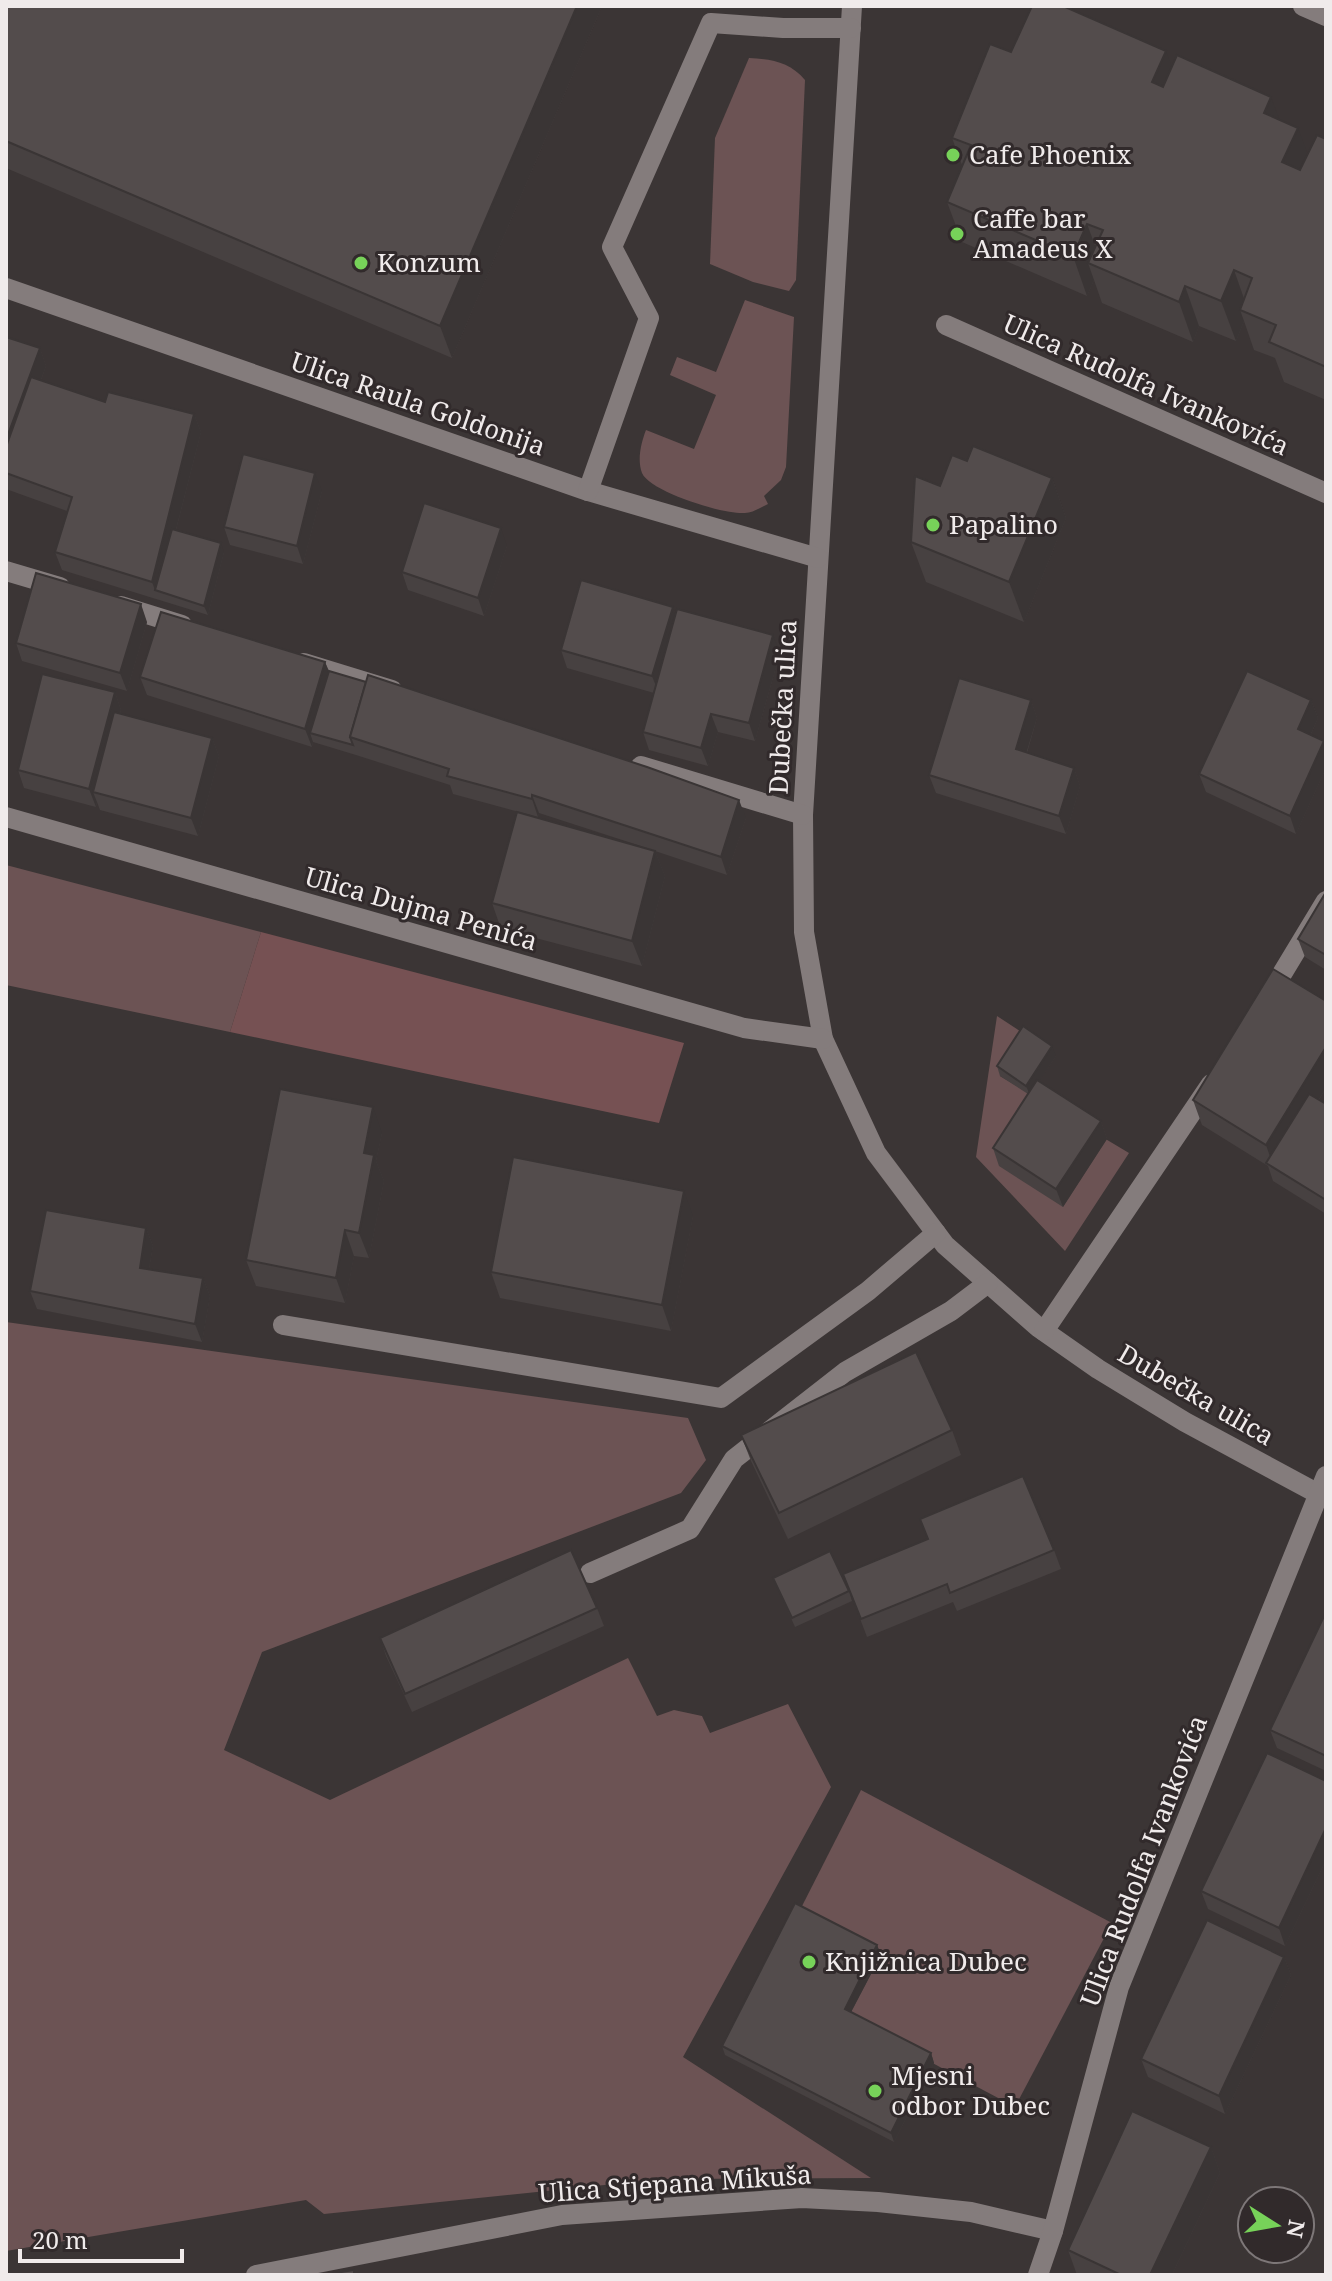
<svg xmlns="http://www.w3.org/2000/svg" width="1332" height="2281" viewBox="0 0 1332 2281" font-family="'Noto Serif',serif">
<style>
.green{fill:#6c5354}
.forest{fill:#765153}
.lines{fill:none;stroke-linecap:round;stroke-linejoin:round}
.minor{stroke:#847c7c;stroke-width:20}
.wall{fill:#474141}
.shaded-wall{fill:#3a3535}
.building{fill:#534c4c;stroke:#3a3535;stroke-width:2}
.poi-dot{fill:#77d259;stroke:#312a2b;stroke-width:3}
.labels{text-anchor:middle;stroke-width:6;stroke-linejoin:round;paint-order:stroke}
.poi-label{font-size:26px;fill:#f0ebeb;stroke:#312a2b;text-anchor:start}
.street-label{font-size:26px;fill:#f0ebeb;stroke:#312a2b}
</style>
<rect width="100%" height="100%" fill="#3b3535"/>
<!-- green -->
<g class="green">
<path d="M749 58C772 59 790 62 805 80L796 280 789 291 753 282 710 264 715 138Z"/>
<path d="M745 300 794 317 786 467 781 480 764 496 768 504C761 507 753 513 745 513 725 515 650 492 642 473 637 460 641 443 646 430L694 449 716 395 670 375 677 357 716 372Z"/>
<path d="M6 865 261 932 230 1032 6 985Z"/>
<path d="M997 1016 1026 1035 1000 1076 1129 1153 1065 1251 976 1157Z"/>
<path d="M6 1322 688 1418 706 1460 681 1493 262 1652 224 1750 330 1800 628 1658 657 1716 674 1710 702 1716 710 1733 788 1704 831 1787 683 2057 871 2178 662 2179 324 2214 306 2200 6 2251Z"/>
<path d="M861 1790 1112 1923 1015 2107 848 2018 799 1912Z"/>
</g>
<!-- forest -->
<path class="forest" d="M261 932 684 1043 659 1123 230 1032Z"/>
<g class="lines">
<!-- minor -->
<g class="minor">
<path d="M852 6 803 815 804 932 823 1039 876 1153 945 1245 1038 1327 1098 1369 1185 1422 1326 1498"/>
<path d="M1303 6 1326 16"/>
<path d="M6 288 588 491 818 558"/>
<path d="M946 325 1326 493"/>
<path d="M588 491 649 318 612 247 711 23 783 28H851"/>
<path d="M6 571 60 587"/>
<path d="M121 606 182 625"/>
<path d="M304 663 392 690"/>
<path d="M641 766 803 815"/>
<path d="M6 817 744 1028 823 1039"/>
<path d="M1268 997 1326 901"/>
<path d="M283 1325 721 1398 868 1291 936 1233"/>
<path d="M1044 1331 1211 1084"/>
<path d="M590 1573 690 1529 734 1459 845 1372 951 1311 988 1283"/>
<path d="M256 2275 562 2215 802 2198 878 2202 971 2212 1053 2231"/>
<path d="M1038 2275 1053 2231 1119 1987 1326 1476"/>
</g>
</g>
<!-- wall -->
<g class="wall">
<path d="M6 6H602L452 358 6 168Z"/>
<path d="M1172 67 1279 120 1308 154 1326 139V400L1284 382 1275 358 1254 350 1244 321 1236 341 1199 326 1193 342 1102 303 1094 280 1087 296 962 242 947 202 962 165 952 138Z"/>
<path d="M6 337 40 348 46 366 41 380 105 402 194 414 201 432 176 530 224 552 208 615 62 570 55 552 67 511 6 489Z"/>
<path d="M967 461 1052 478 1066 518 1024 622 926 582 911 542 940 486Z"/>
<path d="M322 491 303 564 230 545 224 527Z"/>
<path d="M507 546 484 616 408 590 402 572Z"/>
<path d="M673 607 675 614 780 653 755 741 718 732 708 766 649 750 643 732 654 693 567 668 561 650Z"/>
<path d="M147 622 127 691 22 661 16 643Z"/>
<path d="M325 662 329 671 746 818 727 875 655 851 665 876 642 966 501 929 492 903 647 848 539 813 538 817 453 794 450 785 356 755 313 742 312 747 147 695 140 677Z"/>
<path d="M115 692 121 710 120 714 212 738 219 756 198 836 100 810 97 802 96 807 24 788 18 770Z"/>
<path d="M1031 700 1037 718 1027 753 1074 768 1080 786 1066 834 936 793 929 775Z"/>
<path d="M1311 700 1318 718 1311 734 1326 747V768L1296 834 1206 792 1199 774Z"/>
<path d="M1326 892V970L1305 957 1298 939Z"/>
<path d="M1326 1001V1088L1319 1100 1326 1104V1214L1273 1181 1268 1166 1202 1125 1193 1100Z"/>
<path d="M1056 1056 1039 1081 1101 1121 1107 1139 1063 1207 999 1166 993 1148 1028 1094 1000 1076 997 1066Z"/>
<path d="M382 1133 376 1161 384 1181 369 1258 354 1256 345 1303 256 1286 246 1260Z"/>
<path d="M693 1216 671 1331 500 1298 491 1272Z"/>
<path d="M146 1228 153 1246 149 1269 203 1278 210 1296 202 1342 37 1309 30 1291Z"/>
<path d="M952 1430 961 1455 788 1539 751 1461 741 1435Z"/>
<path d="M1054 1550 1061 1569 957 1611 953 1602 867 1637 843 1574Z"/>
<path d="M773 1578 849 1591 852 1601 795 1627Z"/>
<path d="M597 1608 604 1626 412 1712 386 1656 380 1638Z"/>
<path d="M1326 1612V1771L1277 1748 1270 1730Z"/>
<path d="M1326 1781V1860L1285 1946 1208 1909 1201 1891Z"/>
<path d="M877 1945 881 1955 851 2012 931 2053 934 2063 894 2142 725 2055 722 2046Z"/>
<path d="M1284 1957 1291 1975 1225 2114 1148 2077 1141 2059Z"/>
<path d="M1211 2147 1220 2173 1172 2275H1077L1068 2250Z"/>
</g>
<!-- shaded-wall -->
<g class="shaded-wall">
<path d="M577 6H602L452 358 440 326Z"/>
<path d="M1166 51 1181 91 1166 122 1152 82Z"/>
<path d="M1271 97 1286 137 1264 113Z"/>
<path d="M1298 128 1313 168 1297 203 1282 162Z"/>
<path d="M1087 224 1102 264 1088 263 1094 280 1087 296 1073 256Z"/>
<path d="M1234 270 1248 310H1240L1244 321 1236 341 1221 301Z"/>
<path d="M1185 286 1199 326 1193 342 1179 302Z"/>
<path d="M40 348 46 366 9 467 6 457V440Z"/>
<path d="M194 414 201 432 160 592 155 590 152 582Z"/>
<path d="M315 473 322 491 303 564 297 546Z"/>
<path d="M1052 478 1066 518 1024 622 1009 582Z"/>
<path d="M501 528 507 546 484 616 478 598Z"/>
<path d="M221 543 224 552 208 615 204 606Z"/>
<path d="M141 604 147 622 127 691 120 673Z"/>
<path d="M673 607 679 625 659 694 652 676Z"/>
<path d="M773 635 780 653 755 741 749 723Z"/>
<path d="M325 662 332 680 310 733 313 742 312 747 305 729Z"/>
<path d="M115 692 121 710 99 794 93 792 97 802 96 807 89 789Z"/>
<path d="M1031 700 1037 718 1022 767 1016 749Z"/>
<path d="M1311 700 1318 718 1305 747 1298 729Z"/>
<path d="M711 714 718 732 708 766 701 748Z"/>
<path d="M212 738 219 756 198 836 191 818Z"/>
<path d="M1324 741 1326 747V768L1296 834 1290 816Z"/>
<path d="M1074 768 1080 786 1066 834 1059 816Z"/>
<path d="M532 795 539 813 538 817 532 799Z"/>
<path d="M739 800 746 818 727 875 721 857Z"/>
<path d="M655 851 665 876 642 966 632 941Z"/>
<path d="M1052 1046 1056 1056 1030 1095 1026 1086Z"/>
<path d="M1326 1047V1088L1276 1169 1274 1168 1266 1145Z"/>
<path d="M373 1107 382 1133 376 1161 384 1181 369 1258 359 1233 364 1153Z"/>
<path d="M1101 1121 1107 1139 1063 1207 1056 1189Z"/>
<path d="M684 1191 693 1216 671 1331 662 1305Z"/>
<path d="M146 1228 153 1246 146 1286 140 1268Z"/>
<path d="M345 1230 354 1256 345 1303 336 1278Z"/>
<path d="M203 1278 210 1296 202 1342 195 1324Z"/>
<path d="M1326 1828V1860L1285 1946 1279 1928Z"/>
<path d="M877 1945 881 1955 848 2018 845 2009Z"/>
<path d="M1284 1957 1291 1975 1225 2114 1219 2096Z"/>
<path d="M931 2053 934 2063 894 2142 891 2133Z"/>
<path d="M1211 2147 1220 2173 1172 2275H1150Z"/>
</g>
<!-- building -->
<g class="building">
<path d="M6 6H577L440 326 6 141Z"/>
<path d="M1032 6H1063L1166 51 1152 82 1163 87 1177 55 1271 97 1264 113 1298 128 1282 162 1300 170 1317 135 1326 139V367L1269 342 1276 325 1240 310 1252 278 1234 270 1221 301 1185 286 1179 302 1088 263 1103 230 1087 224 1073 256 947 202 971 145 952 138 990 44 1011 52Z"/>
<path d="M6 337 40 348 6 440Z"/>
<path d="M31 377 105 402 108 392 194 414 152 582 55 552 72 497 6 473V447Z"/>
<path d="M973 446 1052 478 1009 582 911 542 915 476 940 486 952 455 967 461Z"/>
<path d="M243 454 315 473 297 546 224 527Z"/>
<path d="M424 503 501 528 478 598 402 572Z"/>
<path d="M172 529 221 543 204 606 155 590Z"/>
<path d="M36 573 141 604 120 673 16 643Z"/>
<path d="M581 580 673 607 652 676 561 650Z"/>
<path d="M677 609 773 635 749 723 711 714 701 748 643 732Z"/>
<path d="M161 612 325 662 305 729 140 677Z"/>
<path d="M329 671 366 682 350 737 353 745 310 733Z"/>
<path d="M1247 671 1311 700 1298 729 1324 741 1290 816 1199 774Z"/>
<path d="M42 674 115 692 89 789 18 770Z"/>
<path d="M368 675 647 767 739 800 721 857 532 795V799L447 776 449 769 350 737Z"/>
<path d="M959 678 1031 700 1016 749 1074 768 1059 816 929 775Z"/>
<path d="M114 712 212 738 191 818 93 792Z"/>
<path d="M517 812 655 851 632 941 492 903Z"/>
<path d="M1326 892V955L1298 939Z"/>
<path d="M1273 969 1326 1001V1047L1266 1145 1193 1100Z"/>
<path d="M1023 1026 1052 1046 1026 1086 997 1066Z"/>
<path d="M1037 1080 1101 1121 1056 1189 993 1148Z"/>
<path d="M280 1089 373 1107 364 1153 374 1155 359 1233 345 1230 336 1278 246 1260Z"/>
<path d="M1309 1094 1326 1104V1200L1266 1163Z"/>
<path d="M513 1157 684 1191 662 1305 491 1272Z"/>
<path d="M46 1210 146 1228 140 1268 203 1278 195 1324 30 1291Z"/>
<path d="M916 1352 952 1430 779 1513 741 1435Z"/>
<path d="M1023 1476 1054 1550 950 1593 947 1584 861 1619 843 1574 928 1539 920 1519Z"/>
<path d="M571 1550 597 1608 405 1694 380 1638Z"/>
<path d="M830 1551 849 1591 792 1618 773 1578Z"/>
<path d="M1326 1612V1756L1270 1730Z"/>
<path d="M1267 1753 1326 1781V1828L1279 1928 1201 1891Z"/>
<path d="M795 1903 877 1945 845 2009 931 2053 891 2133 722 2046Z"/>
<path d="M1207 1920 1284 1957 1219 2096 1141 2059Z"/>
<path d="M1132 2111 1211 2147 1150 2275H1121L1068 2250Z"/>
<path d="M354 2270V2275H322Z"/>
</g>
<!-- markers -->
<g class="poi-dot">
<circle cx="953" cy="155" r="8"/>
<circle cx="957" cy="234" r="8"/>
<circle cx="361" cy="263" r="8"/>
<circle cx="933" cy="525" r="8"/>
<circle cx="809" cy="1962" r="8"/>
<circle cx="875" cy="2091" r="8"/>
</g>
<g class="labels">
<!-- poi labels -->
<g class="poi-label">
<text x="969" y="164">Cafe Phoenix</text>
<text x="973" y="228">Caffe bar<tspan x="973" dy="30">Amadeus X</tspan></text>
<text x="377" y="272">Konzum</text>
<text x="949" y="534">Papalino</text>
<text x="825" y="1971">Knjižnica Dubec</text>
<text x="891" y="2085">Mjesni<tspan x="891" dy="30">odbor Dubec</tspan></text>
</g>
<!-- street labels -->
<g class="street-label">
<text transform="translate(1146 385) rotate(24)" y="9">Ulica Rudolfa Ivankovića</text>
<text transform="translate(418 404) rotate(19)" y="9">Ulica Raula Goldonija</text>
<text transform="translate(783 707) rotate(-87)" y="9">Dubečka ulica</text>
<text transform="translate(421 909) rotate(16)" y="9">Ulica Dujma Penića</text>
<text transform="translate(1196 1395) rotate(30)" y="9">Dubečka ulica</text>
<text transform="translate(1144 1861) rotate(-69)" y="9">Ulica Rudolfa Ivankovića</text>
<text transform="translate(675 2184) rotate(-4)" y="9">Ulica Stjepana Mikuša</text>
</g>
</g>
<!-- border -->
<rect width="1332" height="2281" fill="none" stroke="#f0ebeb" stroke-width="16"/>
<!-- north arrow -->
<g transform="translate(1276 2225) rotate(101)"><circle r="38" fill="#312a2b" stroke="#7d7778" stroke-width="2"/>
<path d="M0-6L14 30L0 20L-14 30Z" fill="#77d259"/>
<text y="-12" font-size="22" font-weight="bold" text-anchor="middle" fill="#f0ebeb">N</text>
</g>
<!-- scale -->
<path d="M20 2249v12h162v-12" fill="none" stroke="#f0ebeb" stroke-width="4"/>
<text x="32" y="2249" font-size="24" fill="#f0ebeb" stroke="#312a2b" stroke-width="6" paint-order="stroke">20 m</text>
</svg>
